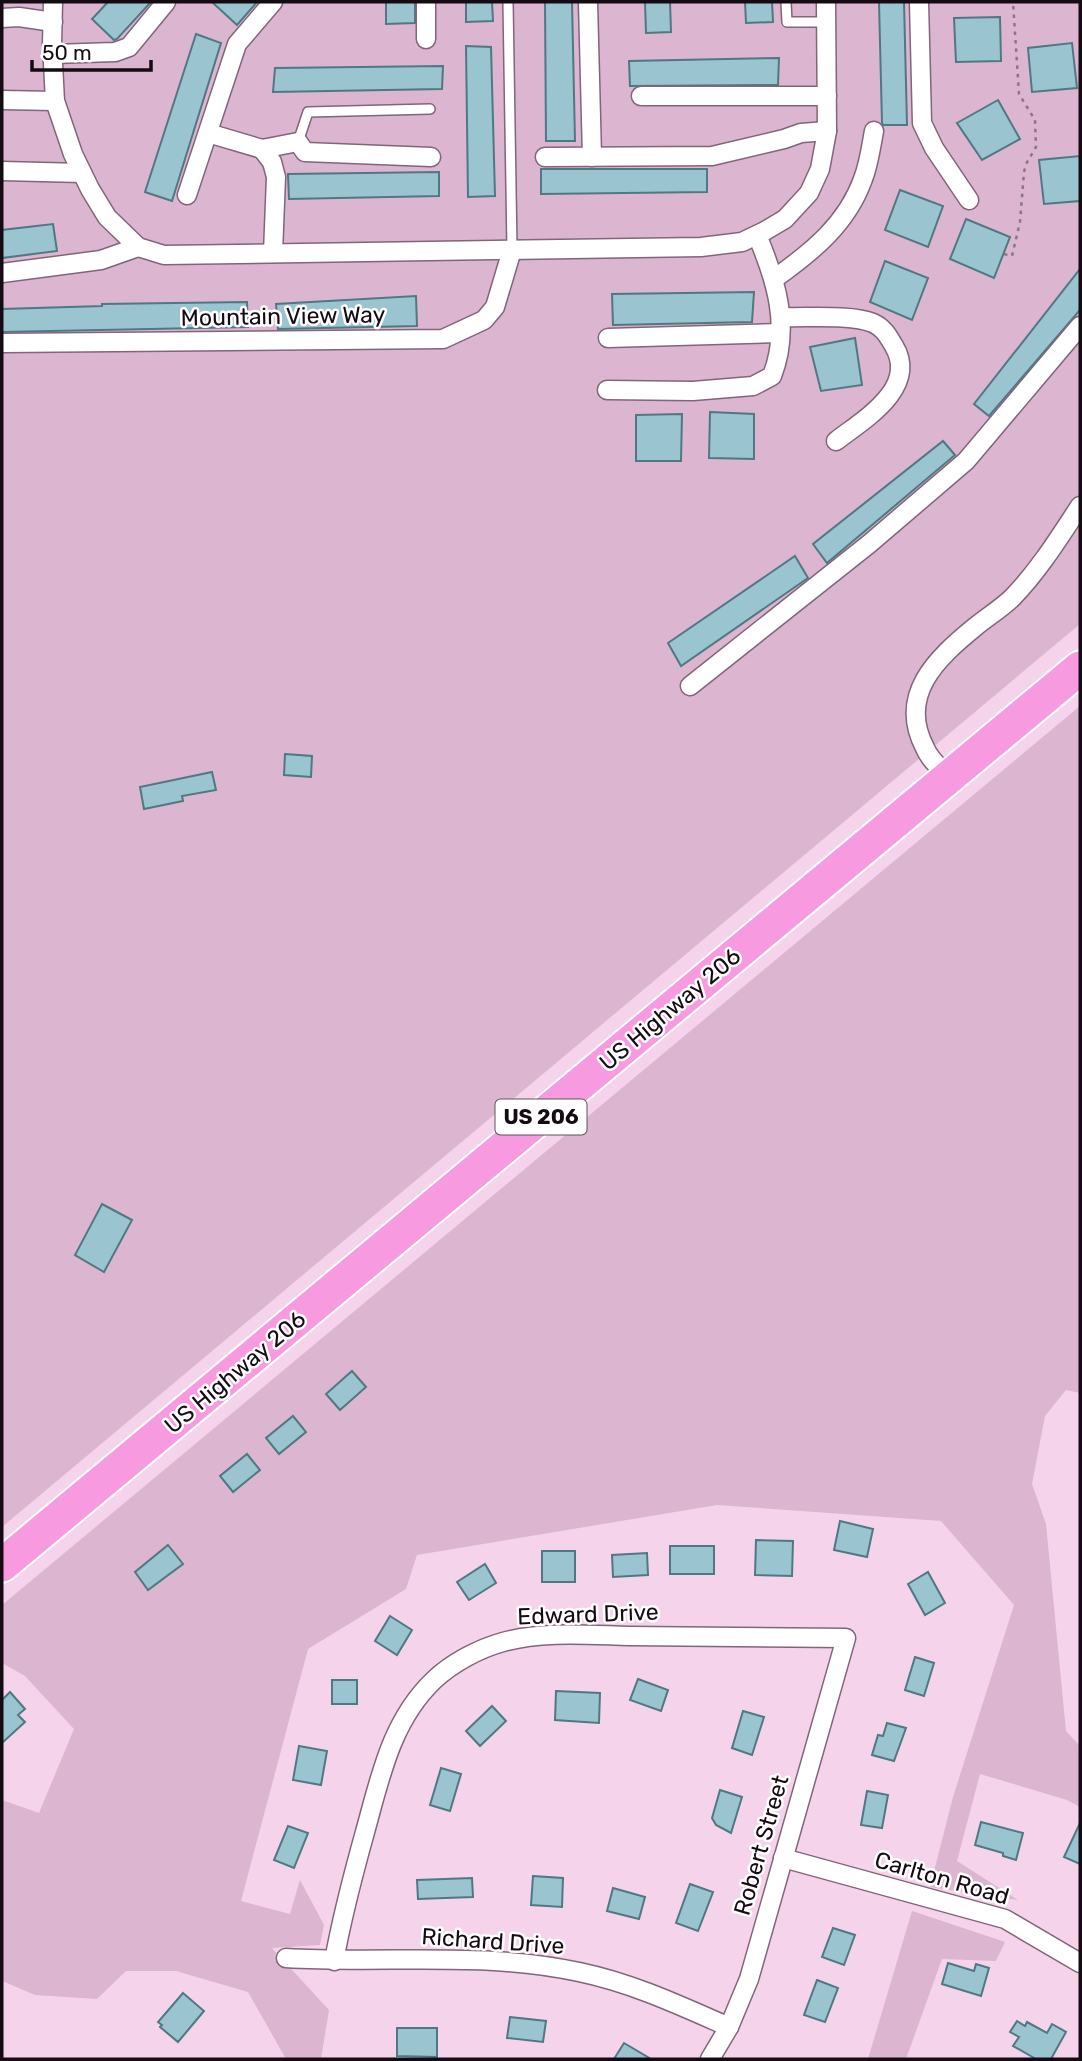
<svg xmlns="http://www.w3.org/2000/svg" width="1082" height="2061" viewBox="0 0 1082 2061" font-family="Rubik,sans-serif">
<style>
.green{fill:#dcb5d0}
.building{fill:#9ac4d0;stroke:#507883;stroke-width:2}
.lines{fill:none;stroke-linecap:round;stroke-linejoin:round}
.lane-casing{stroke:#826579;stroke-width:12}
.street-casing{stroke:#826579;stroke-width:21}
.highway-casing{stroke:#fff;stroke-width:37}
.path{stroke:#8b7585;stroke-width:2.5;stroke-dasharray:3.5 5;stroke-linecap:butt}
.lane{stroke:#fff;stroke-width:9}
.street{stroke:#fff;stroke-width:18}
.highway{stroke:#f89adf;stroke-width:33}
.labels{text-anchor:middle;stroke-width:5;stroke-linejoin:round;paint-order:stroke}
.shield{fill:#fff;stroke:#5b5459;stroke-width:2}
.shield-label{font-size:21px;font-weight:bold;fill:#150b12}
.street-label{font-size:23px;fill:#150b12;stroke:#fff}
</style>
<rect width="100%" height="100%" fill="#f5d4eb"/>
<!-- green -->
<g class="green">
<path d="M2 2H1080V624L2 1527Z"/>
<path d="M1080 706V1393L1066 1390 1045 1416 1032 1484 1046 1524 1066 1731 1080 1746V1807L1067 1800 980 1774 957 1861 1018 1900 930 1887 953 1797 1014 1605 941 1521 717 1505 417 1555 406 1589 308 1649 241 1901 290 1914 300 1880 324 1925 320 1945 272 1948 329 2010 321 2059H286L248 1992 176 1971H126L97 1999 35 1995 2 1981V1800L39 1813 74 1729 25 1676 2 1663V1605Z"/>
<path d="M912 1911 1005 1942 996 1961 942 1959 906 2059H868Z"/>
</g>
<!-- building -->
<g class="building">
<path d="M108 2H151L117 39 114 40 92 19Z"/>
<path d="M212 2H257L237 25Z"/>
<path d="M386 2H415V23L386 24Z"/>
<path d="M466 2H492L493 21 466 22Z"/>
<path d="M545 2H572L575 141H546Z"/>
<path d="M645 2H670L671 32 646 33Z"/>
<path d="M745 2H772L773 22 746 23Z"/>
<path d="M879 2H904L907 125H883L882 123Z"/>
<path d="M1000 17 1001 61 956 62 954 18Z"/>
<path d="M196 34 221 43 172 201 145 192Z"/>
<path d="M1072 43 1077 88 1032 92 1028 48Z"/>
<path d="M466 46 491 47 495 196 468 197Z"/>
<path d="M779 58 778 85 630 86 629 61Z"/>
<path d="M443 66 442 89 273 92 275 68Z"/>
<path d="M998 100 1020 139 982 160 957 123Z"/>
<path d="M1080 156V201L1044 204 1039 160Z"/>
<path d="M541 169H707V192L541 194Z"/>
<path d="M439 172V196L289 199 288 174Z"/>
<path d="M900 190 943 206 928 247 885 230Z"/>
<path d="M966 219 1010 237 994 278 950 259Z"/>
<path d="M53 224 57 251 2 258V230Z"/>
<path d="M885 261 928 278 912 320 870 302Z"/>
<path d="M1080 269V310L989 416 974 404Z"/>
<path d="M754 292 752 322 613 325 612 294Z"/>
<path d="M416 296 417 326 278 329 276 304Z"/>
<path d="M247 302 248 327 2 332V309L102 306V304Z"/>
<path d="M855 338 862 385 821 391 810 347Z"/>
<path d="M710 412 754 414V459L709 458Z"/>
<path d="M682 414 681 461H636V415Z"/>
<path d="M943 441 955 455 827 563 813 544Z"/>
<path d="M795 556 808 578 681 666 668 643Z"/>
<path d="M285 754 312 756 311 777 284 775Z"/>
<path d="M212 772 216 790 182 796 183 801 144 809 140 787Z"/>
<path d="M102 1204 132 1220 104 1272 75 1255Z"/>
<path d="M352 1371 366 1387 340 1410 326 1394Z"/>
<path d="M293 1416 306 1432 279 1454 266 1438Z"/>
<path d="M247 1454 260 1470 233 1492 220 1476Z"/>
<path d="M840 1521 873 1529 867 1557 834 1550Z"/>
<path d="M756 1540 793 1541 792 1576 755 1575Z"/>
<path d="M168 1545 183 1564 148 1590 135 1572Z"/>
<rect x="670" y="1546" width="44" height="28"/>
<rect x="542" y="1551" width="33" height="31"/>
<path d="M647 1553 648 1575 613 1577 612 1555Z"/>
<path d="M485 1564 496 1583 469 1600 457 1582Z"/>
<path d="M928 1572 945 1603 925 1615 908 1584Z"/>
<path d="M390 1616 412 1630 397 1655 375 1641Z"/>
<path d="M915 1657 934 1663 924 1696 905 1690Z"/>
<path d="M638 1679 668 1690 661 1711 630 1700Z"/>
<rect x="332" y="1680" width="25" height="24"/>
<path d="M556 1691 600 1693 599 1723 555 1720Z"/>
<path d="M10 1692 25 1709 18 1715 25 1722 2 1743V1700Z"/>
<path d="M492 1706 506 1721 480 1746 466 1731Z"/>
<path d="M743 1711 764 1717 752 1755 732 1748Z"/>
<path d="M887 1723 906 1728 894 1761 872 1755 878 1735 883 1736Z"/>
<path d="M299 1746 327 1751 321 1785 293 1780Z"/>
<path d="M441 1768 461 1774 450 1811 430 1805Z"/>
<path d="M720 1790 742 1797 731 1833 716 1825 712 1818Z"/>
<path d="M867 1791 888 1795 882 1828 861 1825Z"/>
<path d="M981 1822 1023 1833 1016 1860 1003 1856V1853L975 1845Z"/>
<path d="M1080 1823V1864L1064 1857Z"/>
<path d="M288 1826 308 1833 294 1868 274 1860Z"/>
<path d="M533 1876 563 1878 562 1907 531 1905Z"/>
<path d="M472 1878 473 1897 418 1899 417 1880Z"/>
<path d="M690 1884 713 1892 698 1931 676 1923Z"/>
<path d="M613 1888 645 1897 639 1919 607 1911Z"/>
<path d="M833 1928 855 1935 844 1965 822 1957Z"/>
<path d="M948 1963 974 1971 976 1964 989 1968 981 1996 942 1984Z"/>
<path d="M817 1980 838 1988 825 2022 804 2015Z"/>
<path d="M183 1993 204 2011 178 2042 160 2027 162 2025 158 2022Z"/>
<path d="M510 2017 546 2021 543 2042 507 2038Z"/>
<path d="M1017 2021 1025 2026 1027 2022 1047 2033 1052 2024 1066 2032 1051 2059H1036L1013 2046 1019 2037 1010 2032Z"/>
<path d="M397 2028H437V2057L397 2056Z"/>
<path d="M624 2043 651 2059H614Z"/>
</g>
<g class="lines">
<defs>
<g id="lane">
<path d="M508 2 512 250"/>
<path d="M786 2 787 22H827"/>
<path d="M298 142 308 112 430 109"/>
</g>
<g id="street">
<path d="M53 2 52 45 55 101 73 154 90 189 107 217 138 247 164 255 701 247 742 242 763 232 785 219 809 193 820 169 827 131 826 2"/>
<path d="M426 2V39"/>
<path d="M588 2 592 157"/>
<path d="M919 2 922 123 934 148 969 200"/>
<path d="M2 18 19 17 53 22"/>
<path d="M53 54 115 52 129 47 166 2"/>
<path d="M641 96H827"/>
<path d="M2 100 55 101"/>
<path d="M208 133 262 149 298 142 305 152 431 157"/>
<path d="M262 149 272 162 276 177 273 253"/>
<path d="M545 157 712 156 784 139 801 133 827 131"/>
<path d="M2 171 82 173"/>
<path d="M187 195 237 44 273 2"/>
<path d="M2 273 101 260 138 247"/>
<path d="M774 279C812 252 847 224 863 179 869 164 871 147 874 131"/>
<path d="M782 317C805 318 852 314 873 323 884 328 888 336 894 346 919 388 863 420 836 441"/>
<path d="M608 338 780 333"/>
<path d="M2 343 443 339 484 320 495 307 512 250"/>
<path d="M607 390 693 391 753 386 772 376C791 327 776 280 757 235"/>
<path d="M690 686 869 544 966 461 1080 326"/>
<path d="M949 777C940 768 930 760 925 748 897 695 937 658 975 627 987 617 1002 608 1013 597 1039 570 1059 538 1080 506"/>
<path d="M783 1858 1005 1919 1080 1963"/>
<path d="M286 1958C383 1964 483 1951 579 1972 632 1983 679 2005 729 2027"/>
<path d="M334 1961C342 1917 353 1875 365 1832 380 1778 391 1721 434 1680 452 1663 478 1649 503 1642 543 1631 588 1635 629 1636 702 1636 774 1637 846 1638L749 1979 729 2027 710 2059"/>
</g>
<path id="highway" d="M2 1565 1080 668"/>
</defs>
<!-- lane casing -->
<use href="#lane" class="lane-casing"/>
<!-- street casing -->
<use href="#street" class="street-casing"/>
<!-- highway casing -->
<use href="#highway" class="highway-casing"/>
<!-- path -->
<path class="path" d="M1004 254 1012 256 1020 222 1024 172 1026 164 1036 147 1035 120 1019 94 1013 2"/>
<!-- lane -->
<use href="#lane" class="lane"/>
<!-- street -->
<use href="#street" class="street"/>
<!-- highway -->
<use href="#highway" class="highway"/>
</g>
<g class="labels">
<!-- shield labels -->
<rect class="shield" x="495.5" y="1099.5" width="91" height="35" rx="5"/>
<g class="shield-label">
<text x="541" y="1124">US 206</text>
</g>
<!-- street labels -->
<g class="street-label">
<text transform="translate(283 316) rotate(-1)" y="8">Mountain View Way</text>
<text transform="translate(670 1009) rotate(-40)" y="8">US Highway 206</text>
<text transform="translate(235 1372) rotate(-40)" y="8">US Highway 206</text>
<text transform="translate(588 1614) rotate(-2)" y="8">Edward Drive</text>
<text transform="translate(761 1845) rotate(-74)" y="8">Robert Street</text>
<text transform="translate(942 1878) rotate(16)" y="8">Carlton Road</text>
<text transform="translate(493 1941) rotate(4)" y="8">Richard Drive</text>
</g>
</g>
<!-- border -->
<rect width="1082" height="2061" fill="none" stroke="#150b12" stroke-width="7"/>
<!-- scale -->
<path d="M32 60v10h119v-10" fill="none" stroke="#150b12" stroke-width="3.5"/>
<text x="42" y="60" font-size="21" fill="#150b12" stroke="#ffffff" stroke-width="5" paint-order="stroke">50 m</text>
</svg>
